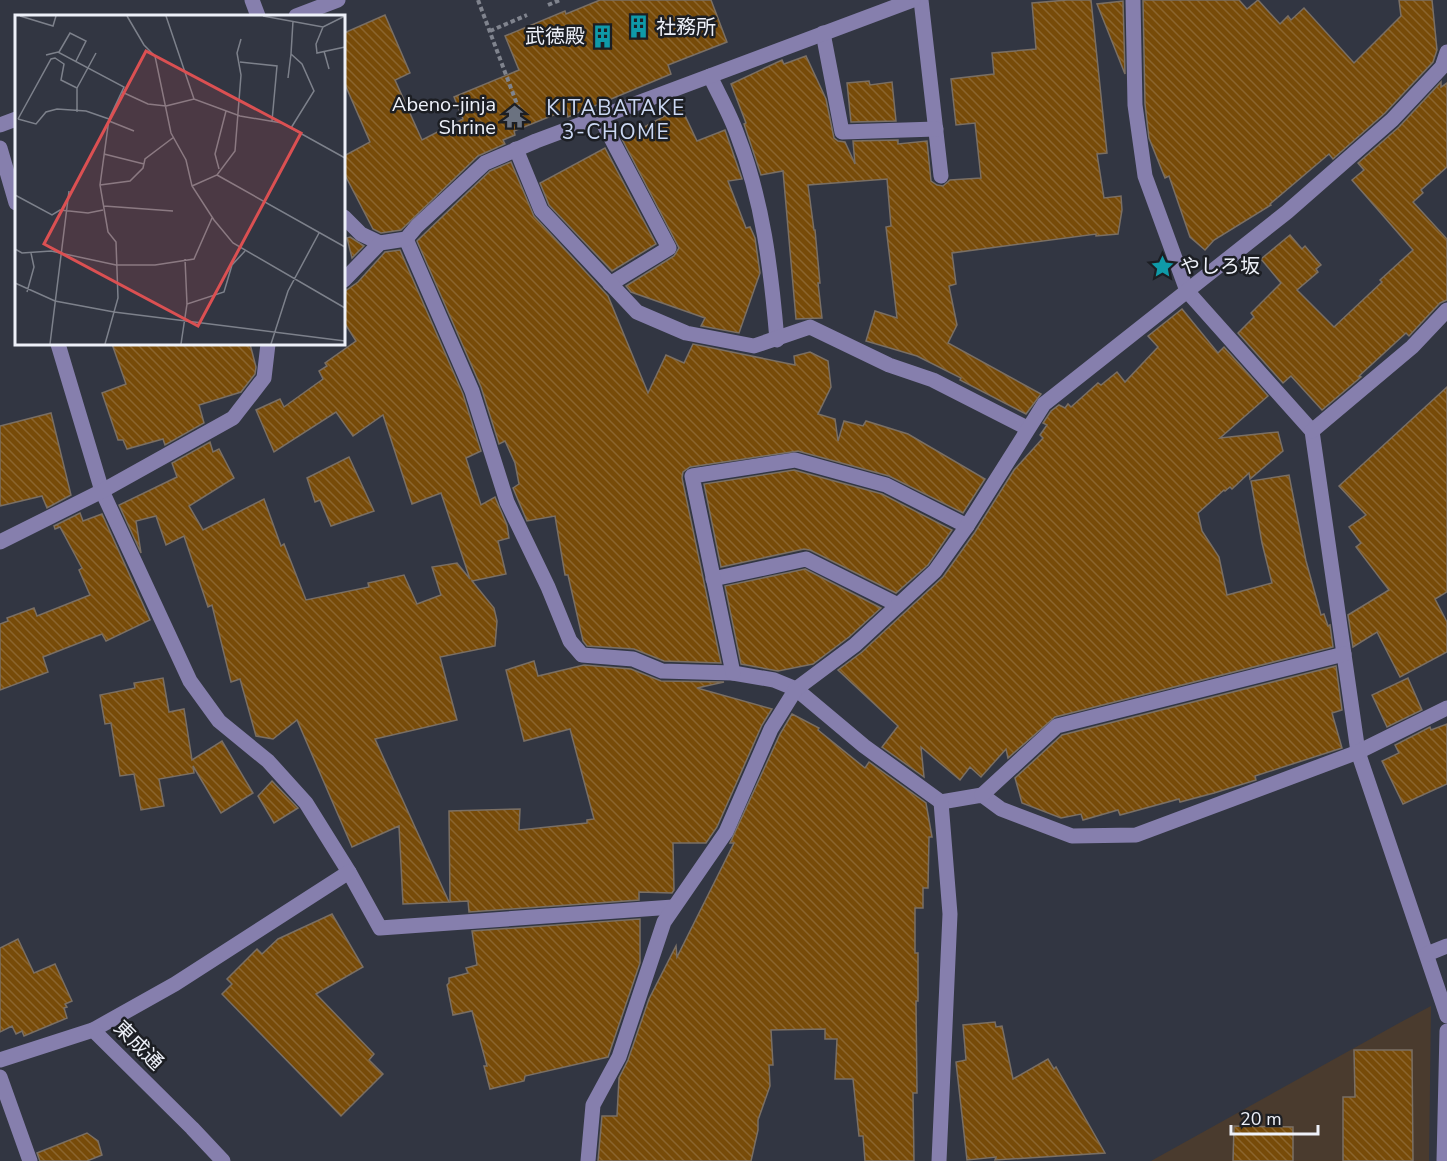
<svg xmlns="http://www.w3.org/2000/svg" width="1447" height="1161" viewBox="0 0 1447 1161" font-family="'Nunito Sans','Noto Sans JP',sans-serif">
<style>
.education{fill:#4a3b2e}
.building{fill:url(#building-back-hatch);stroke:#7a6f64;stroke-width:1.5}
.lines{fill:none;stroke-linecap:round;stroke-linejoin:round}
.path{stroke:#80848e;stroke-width:4;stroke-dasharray:4.5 3;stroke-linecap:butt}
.minor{stroke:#867fad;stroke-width:15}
.labels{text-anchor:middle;stroke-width:5;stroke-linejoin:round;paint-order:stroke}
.poi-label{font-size:20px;fill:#eef1f9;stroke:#1c1e23;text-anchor:start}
.street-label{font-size:20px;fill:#eef1f9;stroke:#1c1e23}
.neighbourhood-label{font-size:21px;letter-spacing:1.5px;fill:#cbd8f3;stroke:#1c1e23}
.inset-road{fill:none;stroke:#7d818b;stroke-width:1.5}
.view{fill:#db5052;fill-opacity:0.15;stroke:#db5052;stroke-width:3}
.inset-edge{fill:none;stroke:#eef1f9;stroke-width:3}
</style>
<defs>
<pattern id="building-back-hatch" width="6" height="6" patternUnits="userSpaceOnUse" patternTransform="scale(1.5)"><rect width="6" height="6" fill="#774b09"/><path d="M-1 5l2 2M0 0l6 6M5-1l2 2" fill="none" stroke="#8b652e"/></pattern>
</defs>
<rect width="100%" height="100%" fill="#323642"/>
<!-- education -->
<path class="education" d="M1431 1006 1429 1161H1151L1401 1022Z"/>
<!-- building -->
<g class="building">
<path d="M600 0H711L727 42 668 65 671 74 568 117 566 110 514 131 515 135 503 140 505 144 478 156 401 230 381 233 373 229 344 173V156L370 142 344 82V33L385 15 410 73 395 80 422 140 463 119 454 97 519 70 505 36 565 11 566 14Z"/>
<path d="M1067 0H1091L1107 153 1097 154 1104 198 1121 196 1122 210 1118 234 1096 236V234L952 253 956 284 949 286 957 325 948 343 1041 394 1026 414 960 380 961 378 917 356 866 341 875 311 897 318 886 227 891 226 887 179 808 185 814 230H815L820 283H818L822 318 796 319 783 171 761 175 744 124 746 123 731 84 782 60 784 64 806 56 826 99 834 138 838 141 845 142 855 164 853 141 898 140V144L927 141 931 181 937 185 943 186 950 180 981 178 975 123 956 125 951 79 994 74 992 53 1036 49 1032 3Z"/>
<path d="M1143 0H1239L1247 9 1258 0 1280 24 1288 16 1291 20 1304 8 1354 63 1401 16 1399 0H1432L1437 50 1433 62 1385 113 1333 159 1329 154 1270 204 1271 205 1214 240 1205 250 1190 237 1169 176 1165 178 1149 138 1145 104Z"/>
<path d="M1123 1 1125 74 1097 4Z"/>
<path d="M869 81 870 85 892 82 896 121 851 122 847 83Z"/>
<path d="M1441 82V87L1447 83V167L1421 190 1423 193 1413 202 1447 239V300L1440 303 1409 336 1406 333 1359 376 1361 377 1322 410 1291 376 1283 383 1238 333 1254 317 1251 313 1281 283 1261 259 1290 235 1302 249 1305 246 1321 265 1316 269 1318 272 1297 290 1334 327 1382 282 1380 280 1413 250 1352 180 1364 170 1358 163 1399 127Z"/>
<path d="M681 107 697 141 725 130 742 179 728 181 746 228 750 227 755 238 760 273 739 333 701 326 705 318 631 292 626 286 674 256 679 248 622 139Z"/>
<path d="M605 148 656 244 612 271 549 205 540 183Z"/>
<path d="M511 162 534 216 608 296 648 393 666 355 684 363 693 344 795 365 794 356 810 352 828 361 831 387 818 414 835 419 838 441 844 421 863 426 866 421 908 434 985 479 963 513 889 476 798 451 690 467 683 472 682 478 721 663 664 661 634 649 587 646 583 641 568 575H565L555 516 527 521 513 488 519 484 515 463 505 441 499 444 481 387 417 241 490 171Z"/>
<path d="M350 237 364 246 352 258 347 238Z"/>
<path d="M400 250 463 394 481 451 466 458 481 505 495 497 507 525 509 538 498 541 506 574 472 581 494 608 497 621 495 646 440 657 457 720 375 739 449 902 403 904 399 826 352 847 297 720 273 739 256 736 240 679 231 682 212 605 208 607 184 536 166 545 156 516 136 521 141 553 119 505 177 477 172 463 210 442 213 452 219 449 234 478 189 506 203 530 264 499 281 546 284 544 306 600 369 587 368 583 404 575 417 604 441 595 432 567 457 563 470 579 441 493 412 504 383 415 353 436 336 412 274 452 256 410 280 399 284 407 323 379 319 371 327 366 325 363 356 341 344 322V292L358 282 385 252Z"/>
<path d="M1182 309 1218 353 1224 347 1268 396 1220 438 1278 432 1283 451 1250 479 1249 473 1232 489 1230 487 1225 491 1224 490 1198 513 1202 531 1219 557 1227 595 1272 583 1262 543 1251 481 1289 475 1306 561 1321 615 1324 614 1328 626 1330 625 1333 647 1055 717 1008 758 1006 749 981 777 970 767 960 780 921 747 924 777 882 747 898 726 838 670 862 652 943 577 975 532 1014 470 1043 438 1040 435 1047 425 1043 423 1051 411 1059 405 1065 408 1068 404 1071 407 1098 383 1101 385 1117 372 1125 382 1158 347 1148 336Z"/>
<path d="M112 344H250L256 367 255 374 241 392 199 405 204 423 165 445 163 439 127 449 123 440H118L102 393 126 384Z"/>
<path d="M1447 387V592L1435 599 1447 622V652L1400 677 1377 632 1353 647 1348 615 1389 590 1356 547 1361 543 1349 527 1366 515 1339 486Z"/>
<path d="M51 413 71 495 47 508 42 496 0 506V426Z"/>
<path d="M349 457 374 511 331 526 320 500 315 502 307 478Z"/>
<path d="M794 470 882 494 952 530 928 565 896 593 810 550 804 549 721 567 704 484Z"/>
<path d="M80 513 83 521 102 514 150 620 106 641 102 634 43 657 48 672 0 690V624L8 621 7 618 34 608 37 616 90 595 79 570 82 568 60 527 55 529 54 526Z"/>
<path d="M805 569 881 608 849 637 813 664 778 671 741 664 725 586Z"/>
<path d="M534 661 538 676 584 665 631 669 661 681 724 682 697 688 772 709 762 725 717 827 706 843H673L674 890 672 893 639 892V900L469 912 468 901 450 902 449 811 520 809 519 830 587 823V820L594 819 570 729 524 741 506 670Z"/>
<path d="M1336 666 1342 710 1332 713 1342 748 1255 776 1256 780 1214 793 1180 802 1179 799 1120 815 1118 810 1083 820 1081 814 1061 818 1022 803 1015 778 1062 735Z"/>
<path d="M163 678 169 712 184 709 192 760 222 741 253 793 221 813 193 766 194 773 159 779 164 806 141 810 134 774 120 776 111 723 105 724 100 695 135 688 134 683Z"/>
<path d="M1408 678 1422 710 1387 727 1372 695Z"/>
<path d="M792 714 819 728 818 730 865 768 869 762 926 803 932 837H929L928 888H923V908H915V953H918V1001H916L917 1093H913L914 1161H865L863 1136H859L853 1079H835L837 1039H825V1029L771 1030 773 1065H769L770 1086 758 1120V1130L751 1161H598L602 1116H617L619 1078 628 1060 649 999 676 946 677 957 734 843H730L780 734Z"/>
<path d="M1447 724V784L1403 804 1382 761 1399 753 1395 745 1430 727 1431 730Z"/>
<path d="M272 781 298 808 274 823 258 796Z"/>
<path d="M332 914 363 967 316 994 374 1054 369 1060 383 1074 341 1116 222 994 232 984 227 979 257 949 262 954 278 939Z"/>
<path d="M640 919V963L608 1057 525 1076 524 1081 490 1089 484 1066H487L472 1011 453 1015 447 985 449 983V978L468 973 466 968 477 965 472 931Z"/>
<path d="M18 939 34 973 55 964 72 1001 65 1004 67 1007 64 1008 67 1018 24 1036 22 1031 16 1034 12 1026 0 1032V948Z"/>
<path d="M995 1022 996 1027 1002 1026 1013 1079 1048 1059 1054 1069 1056 1067 1105 1153 995 1160 996 1157 967 1160 956 1062 966 1060 963 1025Z"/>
<path d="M1354 1050H1412L1413 1161H1343V1097H1355Z"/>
<path d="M1234 1126 1293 1127V1161H1233Z"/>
<path d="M87 1133 98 1141 102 1155 87 1161H40L37 1153Z"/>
</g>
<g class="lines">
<!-- path -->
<g class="path">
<path d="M478 0 524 123"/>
<path d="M548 5 560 0"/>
<path d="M490 31 527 15"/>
</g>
<!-- minor -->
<g class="minor">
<path d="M252 0 258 16"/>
<path d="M921 0 941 176"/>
<path d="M1133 0 1135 105 1145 176 1187 291 1312 431 1358 752 1447 1016"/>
<path d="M296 16 338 0"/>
<path d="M823 33 842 132 936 129"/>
<path d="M710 76C719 95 730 114 737 134 763 201 771 269 777 340"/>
<path d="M600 117 669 248 610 284"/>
<path d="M0 125 16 119"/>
<path d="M0 148 16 203"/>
<path d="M516 149 541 210 637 312 686 333 754 346 810 327 889 365 933 380 1027 428"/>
<path d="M344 217 361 234 380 243"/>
<path d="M406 239 472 391 507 502 548 587 570 641 582 655 633 659 662 671 733 673 774 680 796 689 864 746 941 802 982 795 1001 809 1072 836 1136 835 1358 752 1447 708"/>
<path d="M344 280 380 243 406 239 417 226 485 163 536 141 913 0"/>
<path d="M58 344 102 491 190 681 219 721 268 761 306 803 349 872 380 928 673 907"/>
<path d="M1312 431 1412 347 1447 310"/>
<path d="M0 542 102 491 233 418 264 378 268 344"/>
<path d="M713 579 806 559 898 605"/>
<path d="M733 673 692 476 795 460 886 485 967 526"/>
<path d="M982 795 1057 726 1344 654"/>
<path d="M1427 954 1447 946"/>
<path d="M93 1030 175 984 349 872"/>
<path d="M0 1060 93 1030 192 1128 223 1161"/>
<path d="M0 1077 30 1161"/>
<path d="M588 1161 593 1105 619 1057 664 922 726 832 771 729 796 689 855 645 935 571 967 526 1044 404 1287 212 1392 120 1442 67 1447 52"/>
<path d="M939 1161 950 914 941 802"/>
<path d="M1444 1161 1447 1031"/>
</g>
</g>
<!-- icons -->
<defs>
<symbol id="building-bare" viewBox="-9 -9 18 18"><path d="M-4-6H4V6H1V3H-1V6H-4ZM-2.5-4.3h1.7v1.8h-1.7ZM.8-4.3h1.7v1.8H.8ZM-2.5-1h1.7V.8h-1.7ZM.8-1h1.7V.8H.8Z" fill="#0f9aa8" stroke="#1c1e23" stroke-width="2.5" paint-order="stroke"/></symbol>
<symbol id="temple-bare" viewBox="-9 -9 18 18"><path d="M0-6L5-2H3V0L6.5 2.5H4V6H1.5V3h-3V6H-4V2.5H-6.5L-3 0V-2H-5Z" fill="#6b7280" stroke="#1c1e23" stroke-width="2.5" paint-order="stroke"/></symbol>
<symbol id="sight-bare" viewBox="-9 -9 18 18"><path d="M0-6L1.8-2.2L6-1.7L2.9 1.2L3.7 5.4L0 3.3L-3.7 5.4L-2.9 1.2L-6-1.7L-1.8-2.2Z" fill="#0f9aa8" stroke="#1c1e23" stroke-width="2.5" paint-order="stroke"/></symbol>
</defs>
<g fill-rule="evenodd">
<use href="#building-bare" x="622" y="10" width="33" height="33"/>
<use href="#building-bare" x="586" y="20" width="33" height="33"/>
<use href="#temple-bare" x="498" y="100" width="33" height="33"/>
<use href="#sight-bare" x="1146" y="250" width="33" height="33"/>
</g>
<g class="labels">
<!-- poi labels -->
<g class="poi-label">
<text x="656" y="34">社務所</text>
<text x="585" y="43" text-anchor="end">武徳殿</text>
<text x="496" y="111" text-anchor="end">Abeno-jinja<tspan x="496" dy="23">Shrine</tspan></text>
<text x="1180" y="273">やしろ坂</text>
</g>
<!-- street labels -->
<g class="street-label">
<text transform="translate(139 1045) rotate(45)" y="7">東成通</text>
</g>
<!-- neighbourhood labels -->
<g class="neighbourhood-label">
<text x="616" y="115">KITABATAKE<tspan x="616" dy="24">3-CHOME</tspan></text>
</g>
</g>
<!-- overview -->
<g transform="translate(15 15)">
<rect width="330" height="330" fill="#323642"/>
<path class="inset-road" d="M5 1 38 11 41 1M112 1 129 30 140 41 156 118 171 145 177 171 199 205 218 228 330 293M151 1 179 84M248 1 308 12 330 1M308 12 301 29 302 38 330 32M309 36 314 54M44 37 55 18 71 26 61 46M31 40 43 37 109 72 94 104 85 170 93 217 101 227 103 283 90 329M225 47 262 51 257 106M273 63 276 39M62 73 81 38M107 77 133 89 151 91 179 84 225 101 267 108 330 143M3 104 36 44 40 43 49 49 46 65 62 73V97M3 104 21 109 31 97 42 94 71 96 94 104M94 106 119 116M276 113 299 76 287 49 276 39 278 6M89 139 129 149M204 154 200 139 211 96M202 160 330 232M85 170 115 166 128 153 130 144 159 122M177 171 202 160 220 136 226 60 222 38 226 24M0 180 37 200 45 195 73 198 88 195M89 191 158 196M0 234 7 238 36 236 101 250H140L179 244 197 203M170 244 172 289M0 268 40 286 99 297 330 326M12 277 19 252 16 238M35 329 54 176M166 329 172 289 209 277 217 250 230 236M256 329 273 276 304 218"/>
<path class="view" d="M131 36 286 118 183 311 29 229Z"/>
<rect width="330" height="330" class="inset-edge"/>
</g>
<!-- scale -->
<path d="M1231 1125v9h87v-9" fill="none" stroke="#eef1f9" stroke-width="3"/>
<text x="1240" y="1125" font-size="18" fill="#eef1f9" stroke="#1c1e23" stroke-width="4.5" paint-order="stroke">20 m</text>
</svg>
